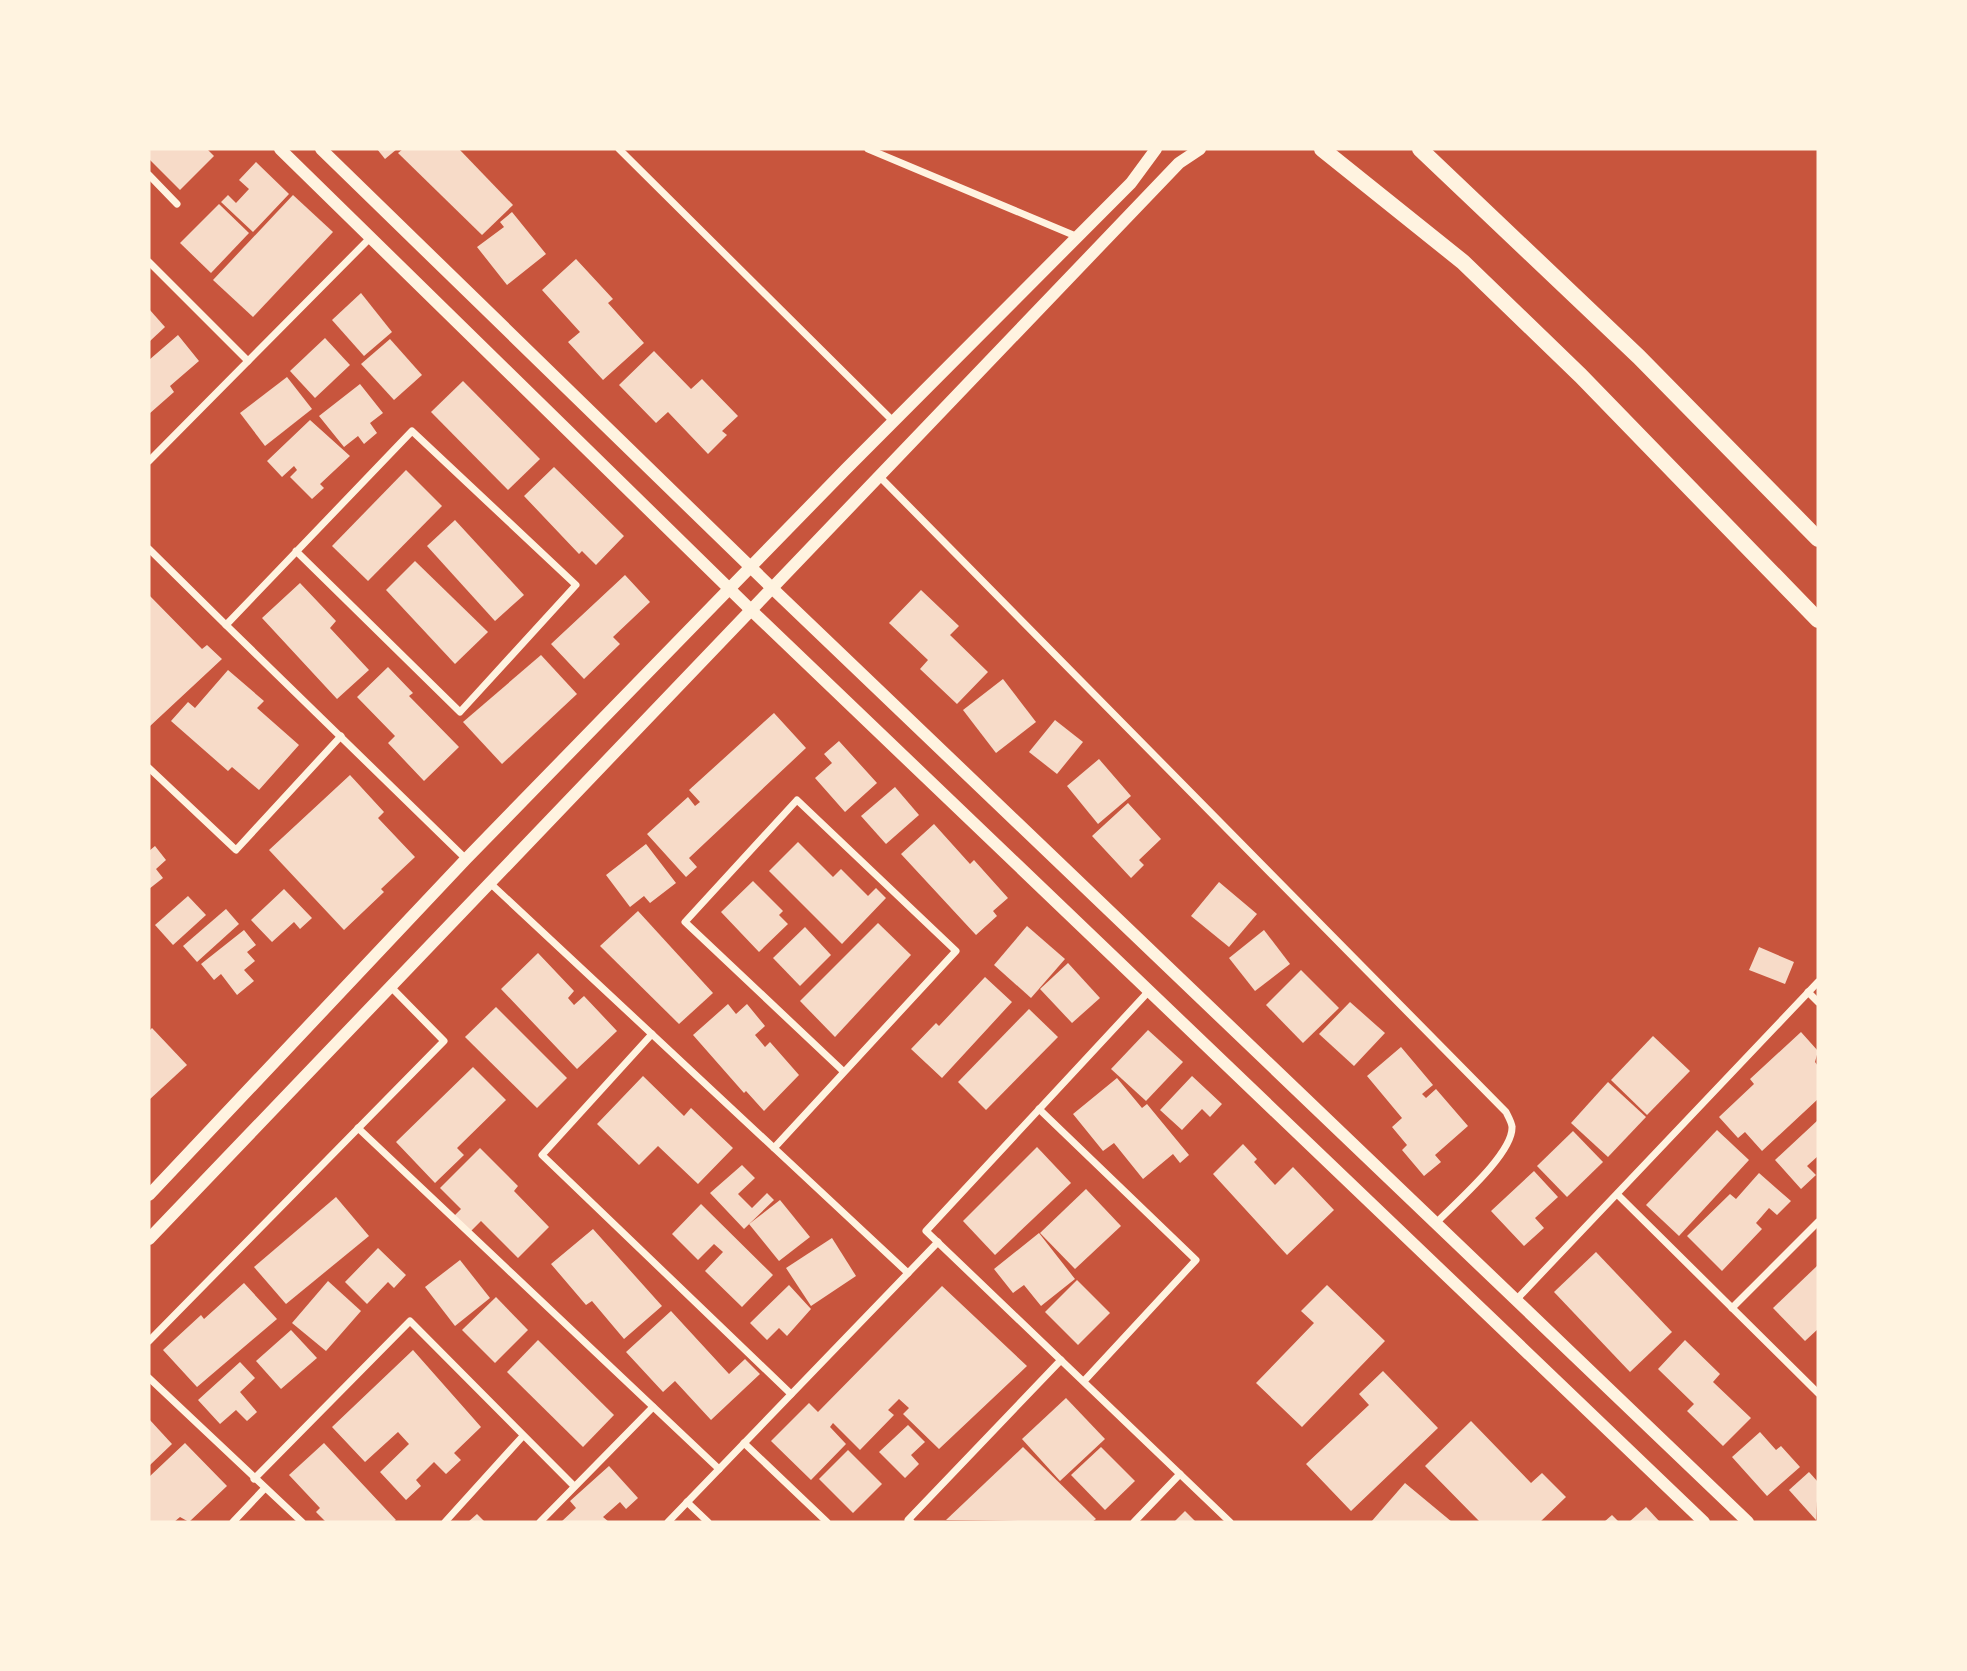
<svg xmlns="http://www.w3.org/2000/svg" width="1967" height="1671" viewBox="0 0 1967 1671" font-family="Roboto,sans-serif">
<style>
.building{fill:#f7dbc8}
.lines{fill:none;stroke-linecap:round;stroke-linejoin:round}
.minor{stroke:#fff3e0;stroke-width:7}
.tertiary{stroke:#fff3e0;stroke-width:12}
.primary{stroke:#fff3e0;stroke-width:16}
</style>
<rect width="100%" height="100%" fill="#c8553d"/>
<!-- building -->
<g class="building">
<path d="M149 149H207L214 156 180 190 149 159Z"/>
<path d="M377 149H397L385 159Z"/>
<path d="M403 149H459L513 205 482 235 398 153Z"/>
<path d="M256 162 289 194 253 232 221 202 228 195 236 203 249 189 239 180Z"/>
<path d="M293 195 333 232 253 317 213 280Z"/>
<path d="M219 204 249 233 211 273 180 243Z"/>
<path d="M512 212 546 254 507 285 477 247 504 227 500 222Z"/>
<path d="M576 259 613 299 608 303 644 343 603 380 568 342 580 332 542 290Z"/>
<path d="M361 293 392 332 364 356 332 320Z"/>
<path d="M149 309 165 327 149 342Z"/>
<path d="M178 335 199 361 170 386 174 392 149 414V360Z"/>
<path d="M325 338 350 365 315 398 290 371Z"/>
<path d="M390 339 422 375 394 400 361 364Z"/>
<path d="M654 351 691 389 702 379 738 416 722 431 727 435 708 454 668 412 656 423 619 385Z"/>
<path d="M287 377 312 409 265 446 240 413Z"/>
<path d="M463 381 540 459 508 490 431 412Z"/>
<path d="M360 384 383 413 370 423 377 433 364 444 358 436 344 447 319 416Z"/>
<path d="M310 420 350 456 320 484 324 488 312 499 290 477 297 470 294 466 282 477 267 461Z"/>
<path d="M554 467 624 536 596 565 582 551 579 554 524 496Z"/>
<path d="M406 470 442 506 368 581 332 546Z"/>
<path d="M455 520 524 595 495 621 427 546Z"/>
<path d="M415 561 488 632 455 664 386 590Z"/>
<path d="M625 575 650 602 613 637 620 644 584 679 551 644Z"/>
<path d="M300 583 336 621 330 628 369 670 337 699 262 618Z"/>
<path d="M921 590 959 626 950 635 988 672 957 704 920 669 928 660 889 623Z"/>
<path d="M149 595 202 649 207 645 222 659 149 727Z"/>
<path d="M541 655 577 694 502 764 463 722Z"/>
<path d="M388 667 413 693 409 696 459 747 424 781 388 743 395 736 357 697Z"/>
<path d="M228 670 264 701 257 708 299 745 259 790 232 767 228 771 171 721 188 702 195 708Z"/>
<path d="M1003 679 1036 722 996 753 963 710Z"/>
<path d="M774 713 806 748 689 858 697 867 686 877 647 834 688 797 695 806 700 802 689 790Z"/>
<path d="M1055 720 1083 742 1057 774 1029 752Z"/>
<path d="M839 741 877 783 845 812 815 778 832 763 824 754Z"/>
<path d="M1099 759 1131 796 1098 824 1067 786Z"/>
<path d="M350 775 384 812 378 818 415 857 381 889 384 892 344 930 269 850Z"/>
<path d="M895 787 919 815 886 844 861 816Z"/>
<path d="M1128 803 1161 839 1139 860 1144 865 1131 878 1092 836Z"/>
<path d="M934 824 970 864 974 860 1008 898 993 911 997 916 976 935 901 854Z"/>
<path d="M798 842 833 877 841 869 868 896 876 888 886 898 842 944 769 871Z"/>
<path d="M646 844 676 883 650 903 644 896 630 907 606 875Z"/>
<path d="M155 846 166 860 156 869 163 878 149 889V851Z"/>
<path d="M753 881 783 911 779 915 788 924 759 952 721 912Z"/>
<path d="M1219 882 1257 914 1229 947 1191 916Z"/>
<path d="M284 889 312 918 300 929 294 922 272 942 251 920Z"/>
<path d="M188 896 206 915 173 945 155 925Z"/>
<path d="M226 909 239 924 197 962 183 946Z"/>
<path d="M638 911 713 993 679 1024 600 946Z"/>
<path d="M878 923 911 955 835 1037 800 1001Z"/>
<path d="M1027 926 1065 959 1031 998 994 965Z"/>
<path d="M805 927 831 955 800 986 773 958Z"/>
<path d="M244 930 256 945 247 952 255 961 244 970 254 981 237 995 221 974 214 980 201 964Z"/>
<path d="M1264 930 1290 964 1255 991 1229 958Z"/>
<path d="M1759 947 1794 962 1785 984 1749 970Z"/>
<path d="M538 953 574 991 568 998 574 1005 584 996 617 1031 577 1069 501 989Z"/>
<path d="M1068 963 1100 998 1072 1023 1040 989Z"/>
<path d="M1301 970 1339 1008 1303 1043 1266 1005Z"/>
<path d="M985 977 1012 1002 942 1078 911 1049 936 1023 939 1026Z"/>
<path d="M1350 1002 1385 1033 1354 1066 1319 1034Z"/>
<path d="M728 1004 736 1014 747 1004 765 1026 755 1035 765 1047 770 1042 799 1075 764 1111 746 1091 744 1093 693 1035Z"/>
<path d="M496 1007 567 1078 537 1108 465 1037Z"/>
<path d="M1029 1009 1058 1037 986 1110 958 1082Z"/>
<path d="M152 1028 187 1065 149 1100V1031Z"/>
<path d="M1148 1030 1183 1062 1146 1101 1111 1069Z"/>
<path d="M1801 1032 1818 1051 1815 1062 1818 1066V1099L1762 1151 1745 1132 1738 1138 1719 1117 1754 1084 1750 1079Z"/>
<path d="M1653 1036 1690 1071 1647 1115 1611 1080Z"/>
<path d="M1401 1047 1433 1085 1422 1094 1426 1098 1436 1089 1468 1126 1435 1155 1441 1162 1424 1176 1402 1150 1407 1145 1392 1127 1402 1118 1367 1076Z"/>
<path d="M473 1067 506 1100 457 1148 464 1155 435 1183 396 1142Z"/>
<path d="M643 1076 684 1116 691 1108 733 1148 698 1184 658 1146 639 1165 597 1124Z"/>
<path d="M1192 1076 1222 1104 1210 1117 1202 1109 1182 1130 1160 1110Z"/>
<path d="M1117 1078 1142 1108 1147 1104 1189 1155 1180 1163 1173 1154 1143 1179 1114 1143 1103 1151 1073 1114Z"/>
<path d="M1608 1082 1646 1117 1608 1157 1571 1123Z"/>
<path d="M1818 1120V1156L1807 1166 1816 1175 1801 1189 1775 1160Z"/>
<path d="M1717 1130 1749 1160 1679 1236 1646 1205Z"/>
<path d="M1573 1131 1603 1162 1567 1197 1537 1166Z"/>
<path d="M1243 1144 1257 1159 1254 1162 1275 1185 1293 1167 1334 1210 1287 1255 1213 1174Z"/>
<path d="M1037 1147 1071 1183 995 1255 963 1221Z"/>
<path d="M480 1148 518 1186 514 1191 549 1227 518 1258 481 1221 470 1232 454 1216 461 1209 440 1188Z"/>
<path d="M742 1165 755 1178 738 1194 752 1208 767 1193 774 1200 744 1229 710 1193Z"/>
<path d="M1534 1171 1558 1197 1535 1218 1544 1228 1524 1246 1491 1211Z"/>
<path d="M1759 1173 1791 1201 1777 1215 1769 1208 1756 1223 1762 1229 1722 1271 1687 1236 1730 1194 1736 1199Z"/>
<path d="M1086 1189 1121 1226 1075 1269 1040 1233Z"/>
<path d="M336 1197 369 1236 286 1304 254 1267Z"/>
<path d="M780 1200 810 1237 779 1261 749 1224Z"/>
<path d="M701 1204 773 1275 742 1307 705 1271 723 1252 714 1244 698 1260 672 1234Z"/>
<path d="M593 1229 662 1306 624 1339 592 1301 586 1305 551 1264Z"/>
<path d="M1039 1233 1075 1279 1041 1306 1024 1285 1013 1293 994 1269Z"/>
<path d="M832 1238 856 1276 811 1306 786 1268Z"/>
<path d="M378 1248 406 1275 394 1288 388 1282 367 1304 345 1282Z"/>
<path d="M1596 1252 1672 1332 1630 1372 1554 1292Z"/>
<path d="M460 1260 490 1298 455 1326 425 1287Z"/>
<path d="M1818 1265V1329L1805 1341 1773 1308Z"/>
<path d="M1077 1280 1110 1313 1078 1345 1045 1312Z"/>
<path d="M328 1281 361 1311 326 1351 292 1323Z"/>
<path d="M244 1283 277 1319 197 1387 163 1350 201 1315 204 1319Z"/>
<path d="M789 1285 811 1309 787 1336 779 1328 767 1340 750 1323Z"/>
<path d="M1327 1285 1385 1341 1302 1427 1256 1383 1314 1323 1301 1311Z"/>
<path d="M942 1286 1027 1366 939 1449 903 1414 909 1408 899 1399 888 1410 894 1415 860 1450 833 1423 830 1427 846 1444 811 1480 771 1441 809 1403 818 1412Z"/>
<path d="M496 1297 528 1330 495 1363 462 1330Z"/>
<path d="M671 1311 729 1374 745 1359 760 1374 711 1420 675 1381 663 1392 626 1352Z"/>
<path d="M291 1330 317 1358 281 1389 256 1361Z"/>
<path d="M538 1340 614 1415 583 1447 507 1372Z"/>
<path d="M1685 1340 1720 1374 1713 1382 1751 1418 1723 1446 1687 1411 1694 1404 1658 1369Z"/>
<path d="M413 1350 481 1427 454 1453 461 1460 446 1474 434 1462 416 1480 421 1486 406 1500 380 1472 409 1444 398 1432 365 1462 332 1427Z"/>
<path d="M240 1362 255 1378 240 1392 257 1412 247 1421 236 1410 220 1424 198 1400Z"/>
<path d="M1383 1371 1438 1428 1351 1511 1306 1464 1369 1405 1359 1394Z"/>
<path d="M1066 1398 1105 1439 1060 1481 1022 1439Z"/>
<path d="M149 1419 172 1444 149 1466Z"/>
<path d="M1471 1421 1531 1483 1542 1473 1566 1497 1540 1522H1480L1425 1466Z"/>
<path d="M908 1425 925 1442 911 1455 919 1464 905 1478 879 1452Z"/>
<path d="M1760 1432 1776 1450 1781 1446 1800 1467 1767 1496 1732 1457Z"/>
<path d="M185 1443 227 1486 189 1522 180 1517 174 1522H149V1477Z"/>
<path d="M324 1443 396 1520 393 1522H326L316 1512 320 1508 289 1475Z"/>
<path d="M1023 1447 1096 1519 1092 1522 946 1520Z"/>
<path d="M1101 1447 1135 1481 1105 1510 1071 1475Z"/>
<path d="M848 1450 882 1484 853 1513 819 1479Z"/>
<path d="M609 1466 638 1498 626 1509 620 1502 603 1517 609 1522H561L576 1508 570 1501Z"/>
<path d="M1809 1472 1818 1482 1816 1520 1789 1490Z"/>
<path d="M1405 1483 1452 1522H1371Z"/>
<path d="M1646 1507 1660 1522H1629Z"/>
<path d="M1185 1511 1196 1522H1174Z"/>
<path d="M477 1514 485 1522H468Z"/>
<path d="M1612 1515 1619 1522H1604Z"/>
</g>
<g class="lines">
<!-- minor -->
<g class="minor">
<path d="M619 149 894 422"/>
<path d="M868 149 1078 237"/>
<path d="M149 175 177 204"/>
<path d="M149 262 248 361"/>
<path d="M149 461 371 237"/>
<path d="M879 476 1506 1112C1508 1116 1512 1123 1512 1127 1513 1154 1454 1204 1436 1223"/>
<path d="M149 549 226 625"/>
<path d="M296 551 460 712 576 585 412 431 226 625 466 859"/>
<path d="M149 768 236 850 341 736"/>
<path d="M491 884 908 1273"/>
<path d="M1149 991 926 1231 1230 1522"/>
<path d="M1808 992 1818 1002"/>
<path d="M652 1034 542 1155 791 1394"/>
<path d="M1039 1109 1196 1260 1084 1381"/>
<path d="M358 1128 719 1469"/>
<path d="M774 1148 956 951 797 800 685 922 844 1072"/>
<path d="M1618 1195 1818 1393"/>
<path d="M1516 1300 1818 982"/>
<path d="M1732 1308 1818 1222"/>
<path d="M149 1341 444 1041 391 987"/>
<path d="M149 1378 302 1522"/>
<path d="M744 1443 827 1522"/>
<path d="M254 1479 410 1321 574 1486"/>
<path d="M687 1502 708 1522"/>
<path d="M233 1522 265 1488"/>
<path d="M445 1522 523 1436"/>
<path d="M540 1522 653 1407"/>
<path d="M668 1522 938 1242"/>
<path d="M911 1522 908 1520 1061 1360"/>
<path d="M1134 1522 1180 1474"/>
</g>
<!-- tertiary -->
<g class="tertiary">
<path d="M280 149 752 611 1704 1522"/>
<path d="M321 149 773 589 1748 1522"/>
<path d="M149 1195 466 859 846 469 1131 183 1156 149"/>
<path d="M149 1239 1179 163 1200 149"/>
</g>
<!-- primary -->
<g class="primary">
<path d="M1322 149 1463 262 1581 376 1818 620"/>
<path d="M1420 149 1639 357 1818 539"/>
</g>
</g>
<!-- border -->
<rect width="1967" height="1671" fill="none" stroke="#fff3e0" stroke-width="301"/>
</svg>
